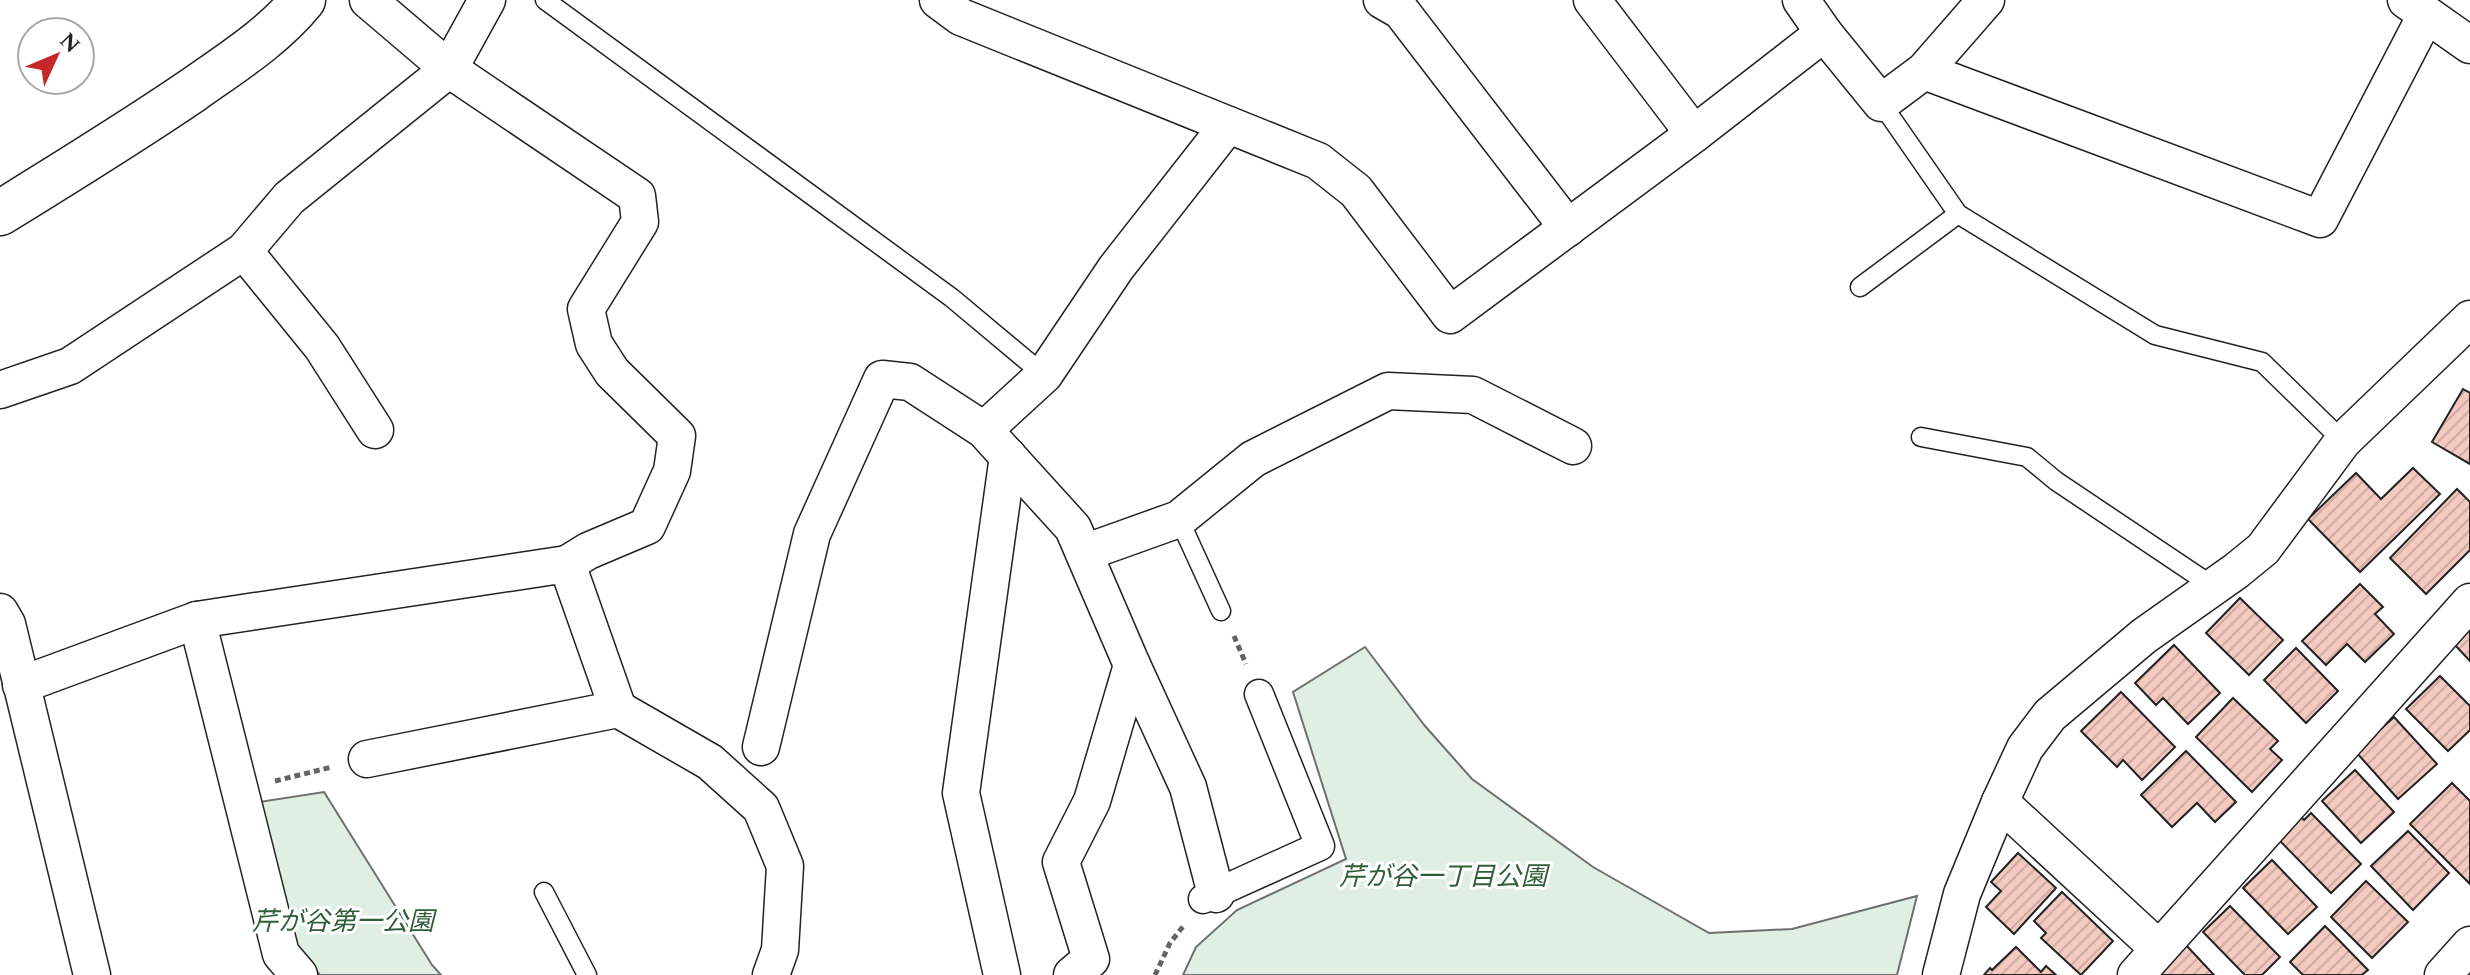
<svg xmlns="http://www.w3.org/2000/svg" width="2470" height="975" viewBox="0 0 2470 975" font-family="Spectral,'Noto Sans JP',serif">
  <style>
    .green { fill: #e0efe3; stroke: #6f6f6f; stroke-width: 2 }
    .building { fill: url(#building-hatch); stroke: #222; stroke-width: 2 }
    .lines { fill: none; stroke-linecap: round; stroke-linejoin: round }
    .service-casing { stroke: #222; stroke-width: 21 }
    .pedestrian-casing { stroke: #222; stroke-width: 31 }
    .minor-casing { stroke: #222; stroke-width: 39 }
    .tertiary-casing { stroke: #222; stroke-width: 47 }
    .path { stroke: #646464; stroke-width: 5; stroke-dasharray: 6 4; stroke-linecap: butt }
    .service { stroke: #fff; stroke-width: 18 }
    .pedestrian { stroke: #fff; stroke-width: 28 }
    .minor { stroke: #fff; stroke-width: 36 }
    .tertiary { stroke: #fff; stroke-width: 44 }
    .labels { text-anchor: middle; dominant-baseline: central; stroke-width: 6; stroke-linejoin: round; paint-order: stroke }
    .park-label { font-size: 26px; font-style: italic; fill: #2f5e38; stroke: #fff }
  </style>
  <defs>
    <pattern id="building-hatch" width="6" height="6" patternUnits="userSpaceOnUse" patternTransform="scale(2)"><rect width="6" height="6" fill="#f3c9c0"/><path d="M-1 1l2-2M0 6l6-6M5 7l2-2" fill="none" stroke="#d0aca5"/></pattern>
  </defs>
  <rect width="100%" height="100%" fill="#fff"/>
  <g class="green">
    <path d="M1365,647L1425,726L1472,779L1593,867L1709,933L1792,929L1917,896L1897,975H1183L1196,947L1237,910L1346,859L1293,692Z"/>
    <path d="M324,792L432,965L441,975H320L296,948L259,802Z"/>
  </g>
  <g class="building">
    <path d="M2463,389L2470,393V464L2432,442Z"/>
    <path d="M2413,468L2440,494L2360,572L2308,519L2356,473L2381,499Z"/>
    <path d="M2457,489L2470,502V550L2426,594L2390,558Z"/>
    <path d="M2360,584L2383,607L2375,614L2394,634L2365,662L2347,644L2326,665L2302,641Z"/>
    <path d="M2240,598L2283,640L2249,675L2206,633Z"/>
    <path d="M2470,628V661L2454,644Z"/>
    <path d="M2174,645L2220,693L2188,724L2163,698L2156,705L2135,683Z"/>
    <path d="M2296,648L2338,691L2306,723L2264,680Z"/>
    <path d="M2440,676L2470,706V730L2448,751L2406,709Z"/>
    <path d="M2121,692L2175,747L2142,780L2123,760L2117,767L2081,731Z"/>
    <path d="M2233,698L2278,741L2270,749L2282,760L2252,792L2196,737Z"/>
    <path d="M2394,717L2437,764L2398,799L2356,752Z"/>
    <path d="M2186,751L2236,802L2215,822L2197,803L2172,827L2141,795Z"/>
    <path d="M2355,770L2394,812L2361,843L2322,801Z"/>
    <path d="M2452,783L2470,801V884L2410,824Z"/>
    <path d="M2311,813L2361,864L2331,893L2278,839L2300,816L2304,820Z"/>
    <path d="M2408,831L2449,873L2413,910L2371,866Z"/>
    <path d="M2018,853L2056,888L2014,934L1986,907L2001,891L1991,882Z"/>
    <path d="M2272,860L2317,907L2288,934L2243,888Z"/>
    <path d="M2366,881L2408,922L2372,958L2331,917Z"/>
    <path d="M2062,892L2113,941L2081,975L2041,938L2046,933L2034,921Z"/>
    <path d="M2230,906L2280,957L2262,975H2245L2203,932Z"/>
    <path d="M2325,926L2368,970L2362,975H2303L2290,962Z"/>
    <path d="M2186,945L2214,975H2156Z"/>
    <path d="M2016,947L2041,972L2046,966L2056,975H1984L1990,968L1992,970Z"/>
  </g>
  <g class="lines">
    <g class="service-casing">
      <g id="service">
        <path d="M545,0L952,298L1044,375"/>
        <path d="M1881,103L1958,214L2155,335L2262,362L2343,441"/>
        <path d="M1860,287L1958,214"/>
        <path d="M1921,437L2027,457L2056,481L2214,587"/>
        <path d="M1179,519L1221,611"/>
        <path d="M544,892L587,975"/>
      </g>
    </g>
    <g class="pedestrian-casing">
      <path id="pedestrian" d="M1203,899L1320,846L1259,694"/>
    </g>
    <g class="minor-casing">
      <g id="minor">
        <path d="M368,0L449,69L637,196L640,222L586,309L594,344L612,372L677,436L672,471L647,526L588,551L567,564"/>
        <path d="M938,0L961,17L1318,161L1356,191L1450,315L1694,134L1824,33"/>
        <path d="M1382,0L1401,11L1568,228"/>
        <path d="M1592,0L1694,134"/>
        <path d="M1801,0L1824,33L1881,103L1924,71L2320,219L2426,15"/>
        <path d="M2406,0L2470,45"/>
        <path d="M1924,71L1986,0"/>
        <path d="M244,251L322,347L375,430"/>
        <path d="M0,390L70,366L244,251L289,198L449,69L487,0"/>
        <path d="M984,430L1044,375L1116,268L1228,125"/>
        <path d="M1084,553L1179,519L1253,459L1388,391L1473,395L1573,446"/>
        <path d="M0,612L7,624L92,975"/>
        <path d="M197,620L281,954L299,975"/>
        <path d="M1132,665L1188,787L1216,894"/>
        <path d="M21,685L197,620L567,564L618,709"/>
        <path d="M761,747L812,534L882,379L910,382L984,430L1073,528L1132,665L1092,801L1061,862L1091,959L1072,975"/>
        <path d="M367,759L618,709L710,762L761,808L785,866L780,950L771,975"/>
        <path d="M2000,802L2159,949"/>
        <path d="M1002,975L961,793L1008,456"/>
        <path d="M1941,975L1962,894L2000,802L2025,748L2050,715L2144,636L2236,571L2263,549L2343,441L2470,319"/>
        <path d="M2136,975L2470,602"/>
        <path d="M2443,975L2470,945"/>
      </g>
    </g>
    <g class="tertiary-casing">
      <path id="tertiary" d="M0,213C65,173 130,133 193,90C231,63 273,37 303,0"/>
    </g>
    <g class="path">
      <path d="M1234,636L1246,664"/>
      <path d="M275,781L332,767"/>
      <path d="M1155,975L1170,943L1185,924"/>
    </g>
    <use href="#service" class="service"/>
    <use href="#pedestrian" class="pedestrian"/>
    <use href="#minor" class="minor"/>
    <use href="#tertiary" class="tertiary"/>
  </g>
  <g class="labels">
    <g class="park-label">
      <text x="1443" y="877">芹が谷一丁目公園</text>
      <text x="343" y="922">芹が谷第一公園</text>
    </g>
  </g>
  <g transform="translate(56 56) rotate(46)"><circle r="38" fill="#ffffff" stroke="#a7a7a7" stroke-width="2"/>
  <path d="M0-6L14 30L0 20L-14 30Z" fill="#c62828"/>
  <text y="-12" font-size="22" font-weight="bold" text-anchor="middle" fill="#222222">N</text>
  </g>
</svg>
